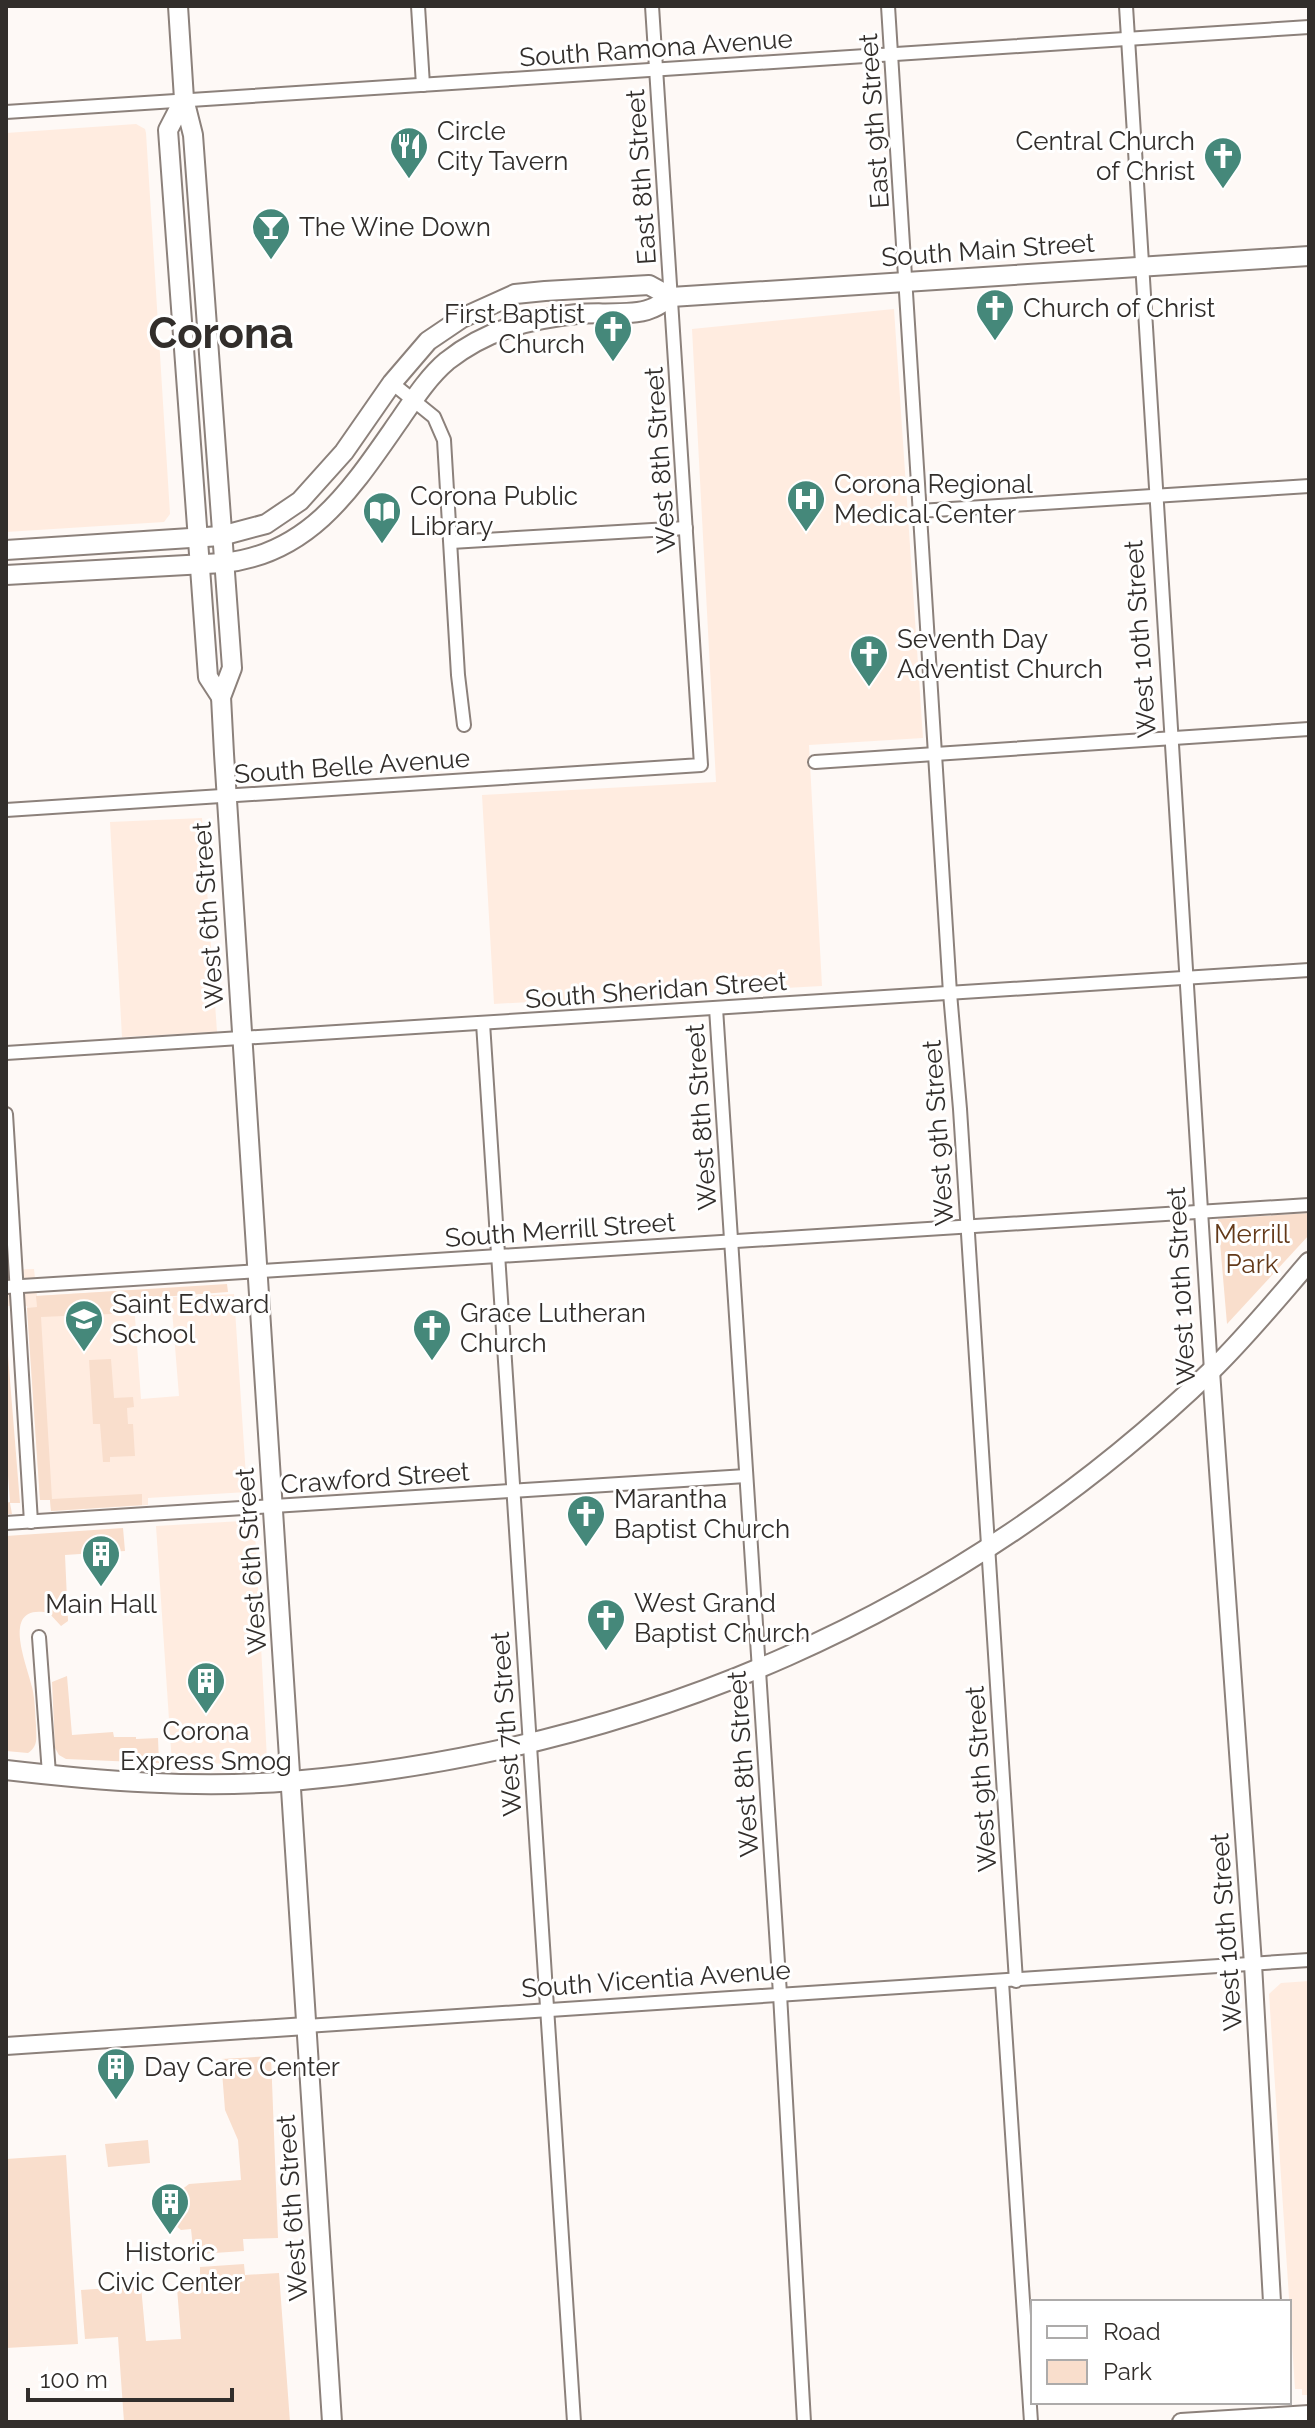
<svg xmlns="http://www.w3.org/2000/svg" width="1315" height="2428" viewBox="0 0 1315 2428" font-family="Raleway,sans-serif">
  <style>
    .built { fill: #ffece0 }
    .green { fill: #f9decc }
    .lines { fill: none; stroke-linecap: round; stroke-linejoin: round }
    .street-casing { stroke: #8c817b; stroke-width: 16 }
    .secondary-casing { stroke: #8c817b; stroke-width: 20 }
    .primary-casing { stroke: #8c817b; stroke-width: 22 }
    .street { stroke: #fff; stroke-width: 12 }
    .secondary { stroke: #fff; stroke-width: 16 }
    .primary { stroke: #fff; stroke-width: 18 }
    .labels { text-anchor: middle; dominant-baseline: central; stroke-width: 6; stroke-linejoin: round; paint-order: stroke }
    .street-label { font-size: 26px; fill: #322e2b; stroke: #fff }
    .poi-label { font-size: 26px; fill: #322e2b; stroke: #fff; text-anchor: start }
    .park-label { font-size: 26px; fill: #633919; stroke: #fff }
    .town-label { font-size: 42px; font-weight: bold; fill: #322e2b; stroke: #fff }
  </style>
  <rect width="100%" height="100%" fill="#fef9f6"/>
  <g class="built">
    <path d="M136,124L145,129L146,133L170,514L164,522L6,532V133Z"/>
    <path d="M894,309L923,738L809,745L822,986L494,1004L482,795L716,782L692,329Z"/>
    <path d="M202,818L217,1032L122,1037L110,822Z"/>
    <path d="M6,1262L7,1270L34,1269L37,1296L133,1290L141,1399L179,1396L171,1297L234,1294L247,1492L148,1498V1505L51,1511L50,1500H40L27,1306H6Z"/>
    <path d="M242,1521L251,1524L255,1531L267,1760L259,1763L172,1764L156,1526Z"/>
    <path d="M1309,1981V2395H1302V2389H1295L1269,1994L1281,1983Z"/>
  </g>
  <g class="green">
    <path d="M1309,1213V1235L1227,1324L1218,1219Z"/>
    <path d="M227,1284L228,1292L134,1299L135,1313L41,1317L52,1499L142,1494V1505L51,1511L50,1500H40L27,1308L37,1307L36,1296Z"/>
    <path d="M6,1331L20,1503H10L12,1514H6V1503L10,1502L6,1449Z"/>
    <path d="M111,1359L114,1398L133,1397L134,1407L127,1408L128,1424H133L135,1456L110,1457V1462H103L100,1424H93L89,1360Z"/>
    <path d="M123,1528L125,1551L65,1555L68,1621L61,1626L49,1613C0,1603 26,1661 32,1687C35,1699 35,1712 36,1725C36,1737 39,1746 28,1753L6,1751V1536Z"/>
    <path d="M67,1676L72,1735L113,1732L114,1737H136V1739L158,1738L159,1763L66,1759L59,1755L55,1748L52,1682Z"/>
    <path d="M271,2056L278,2238L243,2239L244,2251L199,2254L198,2248H193L191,2229L181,2230L175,2225L172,2197L189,2184L241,2180L238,2140L225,2110L221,2059Z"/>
    <path d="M148,2140L150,2163L108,2167L105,2144Z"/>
    <path d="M66,2155L78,2344L6,2348V2159Z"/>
    <path d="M244,2264L245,2275L279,2273L290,2422H124L118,2337L85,2339L81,2290L141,2286L146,2341L181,2339L177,2288L196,2286V2275L200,2274V2267Z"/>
  </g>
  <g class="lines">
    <g class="street-casing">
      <g id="street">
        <path d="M418,6L423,85"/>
        <path d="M888,6L950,993L960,1109L1016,1981"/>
        <path d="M1126,6L1211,1371"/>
        <path d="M6,112L1309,27"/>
        <path d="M392,383L434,417L444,440L458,675L464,725"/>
        <path d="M919,511L1309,486"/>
        <path d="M451,542L686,528"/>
        <path d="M815,762L1309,729"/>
        <path d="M6,810L701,765L652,6"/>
        <path d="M716,1008L780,1994L804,2422"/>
        <path d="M483,1023L574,2422"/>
        <path d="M6,1053L1309,970"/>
        <path d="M6,1114L31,1522"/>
        <path d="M6,1287L1309,1205"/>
        <path d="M6,1523L746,1476"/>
        <path d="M39,1637L49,1774"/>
        <path d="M1002,1982L1031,2422"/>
        <path d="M306,2026L1309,1960"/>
      </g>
    </g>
    <g class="secondary-casing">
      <g id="secondary">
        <path d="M1211,1371L1253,1964L1272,2302"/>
        <path d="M6,2046L306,2026"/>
        <path d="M1181,2422L1309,2414"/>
      </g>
    </g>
    <g class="primary-casing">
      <g id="primary">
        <path d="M178,6L184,99L193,135L232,668L221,697L224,754L332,2422"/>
        <path d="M184,99L168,130L208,677L221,697"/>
        <path d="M6,550L221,536L266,524L300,501L344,452L392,383L428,341L462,318L515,294L545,291L649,285L671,297"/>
        <path d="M6,575L223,563C312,554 354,485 401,418C414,399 429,376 447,361C486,330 529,319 577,314C596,312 635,316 650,309C657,307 665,301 671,297L1309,256"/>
        <path d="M6,1770C100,1781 197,1789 292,1781C641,1751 957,1615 1211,1371C1246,1337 1277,1299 1309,1262"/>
      </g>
    </g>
    <use href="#street" class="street"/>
    <use href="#secondary" class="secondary"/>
    <use href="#primary" class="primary"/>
  </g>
  <defs>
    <g id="restaurant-pin" transform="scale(2)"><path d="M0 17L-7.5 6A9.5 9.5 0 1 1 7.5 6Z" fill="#45887a" stroke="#fff"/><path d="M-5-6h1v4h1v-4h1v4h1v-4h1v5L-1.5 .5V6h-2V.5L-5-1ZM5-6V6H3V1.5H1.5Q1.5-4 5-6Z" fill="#fff"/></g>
    <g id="church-pin" transform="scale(2)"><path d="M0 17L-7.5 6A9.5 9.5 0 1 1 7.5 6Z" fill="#45887a" stroke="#fff"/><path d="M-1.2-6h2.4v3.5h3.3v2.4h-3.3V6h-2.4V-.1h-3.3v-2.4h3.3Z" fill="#fff"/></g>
    <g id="bar-pin" transform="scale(2)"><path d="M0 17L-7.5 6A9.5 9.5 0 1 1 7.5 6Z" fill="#45887a" stroke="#fff"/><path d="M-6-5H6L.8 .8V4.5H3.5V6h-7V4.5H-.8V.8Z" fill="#fff"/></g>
    <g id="hospital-pin" transform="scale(2)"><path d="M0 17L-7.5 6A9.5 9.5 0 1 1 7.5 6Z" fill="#45887a" stroke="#fff"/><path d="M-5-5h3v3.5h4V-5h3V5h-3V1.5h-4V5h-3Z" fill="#fff"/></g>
    <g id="library-pin" transform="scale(2)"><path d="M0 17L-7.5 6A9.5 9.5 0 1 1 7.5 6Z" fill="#45887a" stroke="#fff"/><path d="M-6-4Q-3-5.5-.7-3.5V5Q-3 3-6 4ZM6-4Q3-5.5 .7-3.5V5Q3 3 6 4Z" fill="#fff"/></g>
    <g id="school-pin" transform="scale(2)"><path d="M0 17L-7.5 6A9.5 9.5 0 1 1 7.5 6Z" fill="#45887a" stroke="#fff"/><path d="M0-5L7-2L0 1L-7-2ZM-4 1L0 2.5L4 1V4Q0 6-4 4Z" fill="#fff"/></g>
    <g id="building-pin" transform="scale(2)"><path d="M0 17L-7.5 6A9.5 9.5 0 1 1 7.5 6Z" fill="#45887a" stroke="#fff"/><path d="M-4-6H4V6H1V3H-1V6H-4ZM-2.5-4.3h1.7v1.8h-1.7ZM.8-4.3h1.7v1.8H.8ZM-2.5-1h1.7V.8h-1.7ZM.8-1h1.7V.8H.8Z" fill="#fff"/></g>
  </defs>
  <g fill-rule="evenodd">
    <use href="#restaurant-pin" x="409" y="146"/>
    <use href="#church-pin" x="1223" y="156"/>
    <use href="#bar-pin" x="271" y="227"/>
    <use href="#church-pin" x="995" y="308"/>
    <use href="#church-pin" x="613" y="329"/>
    <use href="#hospital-pin" x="806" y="499"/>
    <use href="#library-pin" x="382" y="511"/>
    <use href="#church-pin" x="869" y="654"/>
    <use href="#school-pin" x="84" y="1319"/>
    <use href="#church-pin" x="432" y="1328"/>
    <use href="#church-pin" x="586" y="1514"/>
    <use href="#building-pin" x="101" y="1554"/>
    <use href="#church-pin" x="606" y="1618"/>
    <use href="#building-pin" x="206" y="1681"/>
    <use href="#building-pin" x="116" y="2067"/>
    <use href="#building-pin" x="170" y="2202"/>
  </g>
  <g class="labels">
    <g class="street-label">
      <text transform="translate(656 48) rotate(-4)">South Ramona Avenue</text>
      <text transform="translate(874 121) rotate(-94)">East 9th Street</text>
      <text transform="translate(641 177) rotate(-94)">East 8th Street</text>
      <text transform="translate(988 250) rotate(-4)">South Main Street</text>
      <text transform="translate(660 460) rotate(-94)">West 8th Street</text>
      <text transform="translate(1140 639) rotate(-94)">West 10th Street</text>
      <text transform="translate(352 766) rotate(-4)">South Belle Avenue</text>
      <text transform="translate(208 915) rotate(-94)">West 6th Street</text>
      <text transform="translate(656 990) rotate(-4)">South Sheridan Street</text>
      <text transform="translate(701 1117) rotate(-94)">West 8th Street</text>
      <text transform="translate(938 1133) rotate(-94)">West 9th Street</text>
      <text transform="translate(560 1230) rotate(-4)">South Merrill Street</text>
      <text transform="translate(1181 1286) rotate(-93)">West 10th Street</text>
      <text transform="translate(375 1478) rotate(-4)">Crawford Street</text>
      <text transform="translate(251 1561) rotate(-94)">West 6th Street</text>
      <text transform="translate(506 1724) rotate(-94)">West 7th Street</text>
      <text transform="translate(743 1764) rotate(-94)">West 8th Street</text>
      <text transform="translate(981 1779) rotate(-94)">West 9th Street</text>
      <text transform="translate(1226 1932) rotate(-94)">West 10th Street</text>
      <text transform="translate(656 1979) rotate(-4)">South Vicentia Avenue</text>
      <text transform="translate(292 2208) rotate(-94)">West 6th Street</text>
    </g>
    <g class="poi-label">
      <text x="437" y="131">Circle<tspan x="437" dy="30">City Tavern</tspan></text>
      <text x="1195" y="141" text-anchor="end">Central Church<tspan x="1195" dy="30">of Christ</tspan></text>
      <text x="299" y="227">The Wine Down</text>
      <text x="1023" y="308">Church of Christ</text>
      <text x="585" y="314" text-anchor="end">First Baptist<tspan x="585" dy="30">Church</tspan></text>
      <text x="834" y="484">Corona Regional<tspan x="834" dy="30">Medical Center</tspan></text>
      <text x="410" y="496">Corona Public<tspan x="410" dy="30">Library</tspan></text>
      <text x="897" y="639">Seventh Day<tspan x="897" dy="30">Adventist Church</tspan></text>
      <text x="112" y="1304">Saint Edward<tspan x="112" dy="30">School</tspan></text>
      <text x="460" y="1313">Grace Lutheran<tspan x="460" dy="30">Church</tspan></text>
      <text x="614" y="1499">Marantha<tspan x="614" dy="30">Baptist Church</tspan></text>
      <text x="634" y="1603">West Grand<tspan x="634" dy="30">Baptist Church</tspan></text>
      <text x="101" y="1604" text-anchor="middle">Main Hall</text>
      <text x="206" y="1731" text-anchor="middle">Corona<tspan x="206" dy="30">Express Smog</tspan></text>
      <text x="144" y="2067">Day Care Center</text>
      <text x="170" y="2252" text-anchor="middle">Historic<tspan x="170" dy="30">Civic Center</tspan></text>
    </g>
    <g class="park-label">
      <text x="1252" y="1234">Merrill<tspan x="1252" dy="30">Park</tspan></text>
    </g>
    <g class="town-label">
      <text x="221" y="333">Corona</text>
    </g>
  </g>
  <rect width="1315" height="2428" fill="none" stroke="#322e2b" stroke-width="16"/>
  <rect x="1031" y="2300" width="260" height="104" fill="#ffffff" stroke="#adabaa" stroke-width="2"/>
  <rect x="1047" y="2326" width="40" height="12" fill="#ffffff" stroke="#adabaa" stroke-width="2"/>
  <text x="1103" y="2340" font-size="24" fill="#322e2b">Road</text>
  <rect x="1047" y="2360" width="40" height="24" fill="#f9decc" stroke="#adabaa" stroke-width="2"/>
  <text x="1103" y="2380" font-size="24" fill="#322e2b">Park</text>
  <path d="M28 2388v12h204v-12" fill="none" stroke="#322e2b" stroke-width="4"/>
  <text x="40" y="2388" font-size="24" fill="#322e2b" stroke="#ffffff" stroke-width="6" paint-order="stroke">100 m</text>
</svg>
